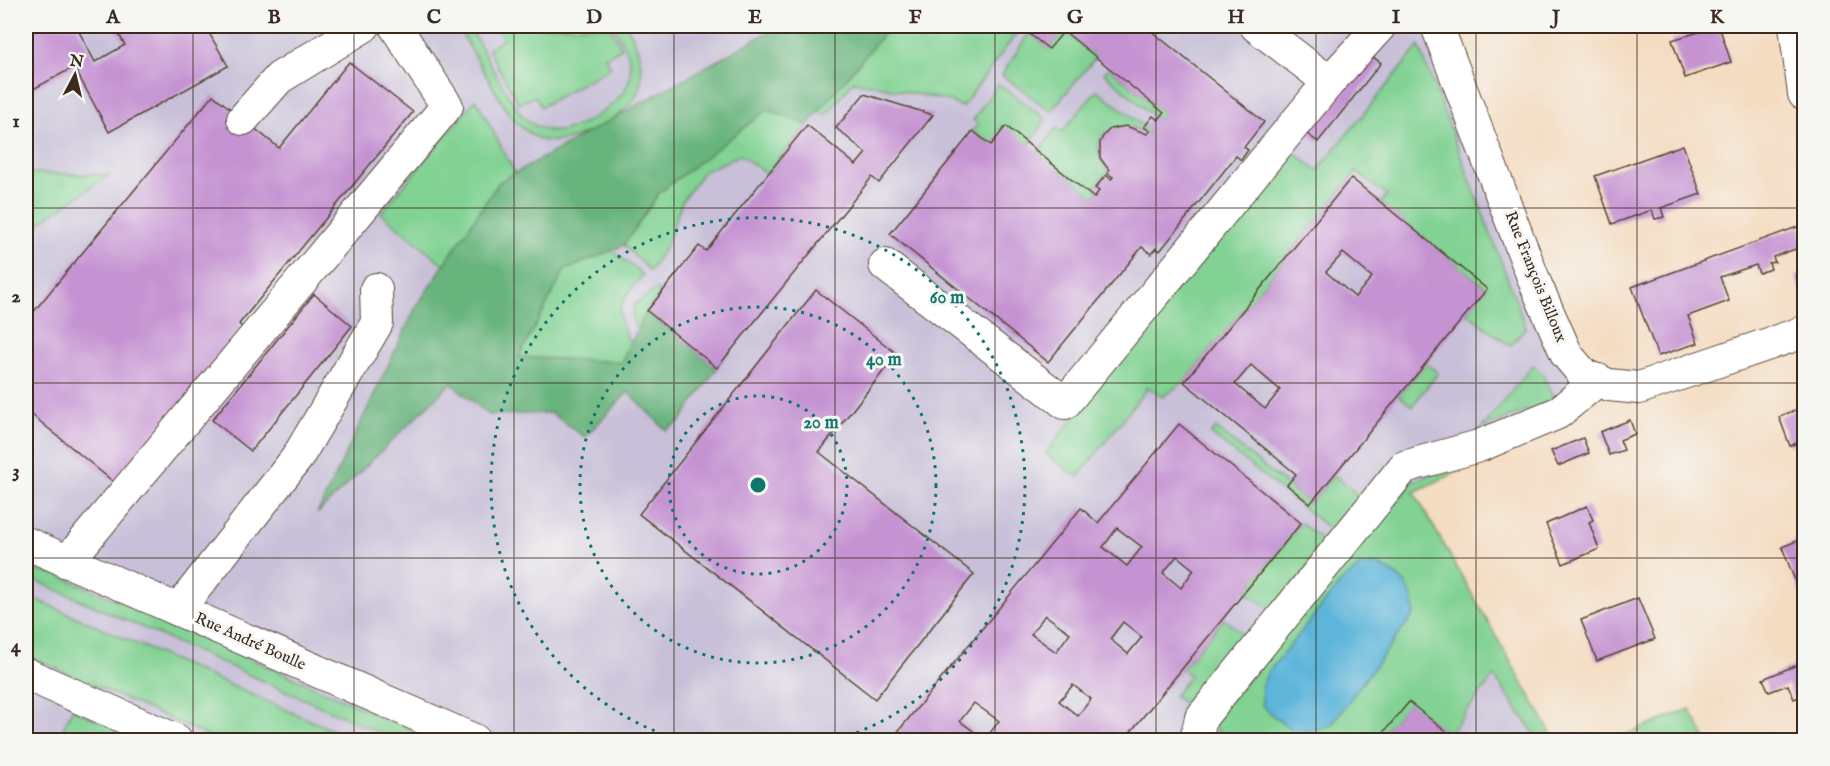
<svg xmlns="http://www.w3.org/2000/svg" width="1830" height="766" viewBox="0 0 1830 766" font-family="'IM FELL English',serif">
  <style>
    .industrial { fill: #c8bfd8 }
    .green { fill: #81d293; stroke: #5e7e58; stroke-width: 1.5 }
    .forest { fill: #68b47d; stroke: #526f4e; stroke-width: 1.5 }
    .water { fill: #5db5da; stroke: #4c707c; stroke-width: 1.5 }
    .building { fill: #c592d2; fill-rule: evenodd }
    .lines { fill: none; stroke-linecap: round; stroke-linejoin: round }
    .minor-casing { stroke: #574536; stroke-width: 34 }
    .minor { stroke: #fff; stroke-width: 32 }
    .grid { fill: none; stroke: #3b2a1e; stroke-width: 1.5; stroke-opacity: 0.55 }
    .ring { fill: none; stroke: #0f766e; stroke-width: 3; stroke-dasharray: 3 6 }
    .labels { text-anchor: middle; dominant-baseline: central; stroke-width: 6; stroke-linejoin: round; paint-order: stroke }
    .street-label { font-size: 16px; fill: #3b2a1e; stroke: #f6f6f2 }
    .centre { fill: #0f766e; stroke: #f6f6f2; stroke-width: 3 }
    .ring-label { font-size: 18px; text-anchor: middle; font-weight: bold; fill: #0f766e; stroke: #f6f6f2; stroke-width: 6; stroke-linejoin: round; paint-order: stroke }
    .neatline { fill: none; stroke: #3b2a1e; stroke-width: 2 }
    .grid-label { font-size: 20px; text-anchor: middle; font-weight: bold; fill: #3b2a1e }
  </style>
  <rect width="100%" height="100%" fill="#f6f6f2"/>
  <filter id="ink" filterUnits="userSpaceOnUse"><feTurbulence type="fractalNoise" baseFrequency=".0167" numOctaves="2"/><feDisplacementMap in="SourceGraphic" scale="12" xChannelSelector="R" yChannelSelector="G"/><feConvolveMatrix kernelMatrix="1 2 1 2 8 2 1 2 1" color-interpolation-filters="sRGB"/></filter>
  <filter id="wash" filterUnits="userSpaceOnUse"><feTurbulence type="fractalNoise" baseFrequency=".008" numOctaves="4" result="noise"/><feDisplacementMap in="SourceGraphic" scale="24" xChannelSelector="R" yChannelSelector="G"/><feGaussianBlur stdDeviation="1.35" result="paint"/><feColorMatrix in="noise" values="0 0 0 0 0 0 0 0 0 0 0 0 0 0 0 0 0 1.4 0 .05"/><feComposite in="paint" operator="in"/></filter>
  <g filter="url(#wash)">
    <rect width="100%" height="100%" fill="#f4dcc1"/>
    <path class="industrial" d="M26,26H1437L1584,411L1414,492L1556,740H26Z"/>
    <g class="green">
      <path d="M457,26H469C481,45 512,108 527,120C536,128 554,134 565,130C588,124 626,101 630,77C633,57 622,41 613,26H627C639,46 647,73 636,96C624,119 564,150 539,139C528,134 519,125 510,116Z"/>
      <path d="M495,26H609L622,48L605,57L611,67L541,107L535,96L519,104L488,49L503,40Z"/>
      <path d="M890,26H1019L1021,27L962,107L949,101L854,81L827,114L817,113Z"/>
      <path d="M1064,31L1096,57L1051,111L1002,75L1029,33L1049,49Z"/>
      <path d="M1419,46L1526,327L1510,346L1467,313L1486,288L1381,203L1387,195L1356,172L1184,382L1162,397L1148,387L1078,477L1045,454L1288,147L1317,171Z"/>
      <path d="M1109,68L1164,113L1158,120L1104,73Z"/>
      <path d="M998,84L1046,119L1029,145H991L973,131L978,123L973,120Z"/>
      <path d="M1097,90L1150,131L1147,134C1131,121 1091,125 1100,157C1102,165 1109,170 1113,177L1111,179L1105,175L1095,188L1099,191L1094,198L1038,153L1056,128L1062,132Z"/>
      <path d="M476,99L515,173L499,182L444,265L381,213Z"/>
      <path d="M767,109L807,125L767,174L740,155L704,171L682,201L667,244L650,271L624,245L659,193Z"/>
      <path d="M26,171L27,173L109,175L41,222L26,241Z"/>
      <path d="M612,250L643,275C618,305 613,307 630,344L621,362L518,358L565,270Z"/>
      <path d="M657,289L661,294L647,311L637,330L632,319L634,305Z"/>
      <path d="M1426,363L1438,373L1412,406L1399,396Z"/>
      <path d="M1533,365L1542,373L1554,400L1482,428Z"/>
      <path d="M1216,428L1310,504L1334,475L1363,499L1336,534L1211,434Z"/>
      <path d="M1497,453L1414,492L1555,740H1539L1494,676L1449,734L1409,703L1377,740H1230L1211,725L1391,502L1404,494L1413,481Z"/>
      <path d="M1301,523L1327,544L1272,611L1246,591Z"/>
      <path d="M36,571L56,574L436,740H396L26,576V572Z"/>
      <path d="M26,595L355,740H217L26,655Z"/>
      <path d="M1224,619L1249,639L1192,710L1174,696L1190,676L1182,669Z"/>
      <path d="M72,709L143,740H58Z"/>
      <path d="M1690,709L1706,740H1612Z"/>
    </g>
    <path class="forest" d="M779,26H890L807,125L767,110L659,193L624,245L565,270L519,357L621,362L647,311L717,368L680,422L666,430L628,392L585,437L551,413L489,415L451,383L317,514L416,307L499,182Z"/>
    <path class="water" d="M1376,564C1400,575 1415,586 1414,614L1331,725C1296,738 1287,729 1262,705V687L1267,674L1342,581L1359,567Z"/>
    <g id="blocks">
      <g class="building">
        <path d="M26,26H76L95,62L125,45L114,26H205L228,66L109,132L74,67L26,93Z"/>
        <path d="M1019,26H1145L1264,122L1244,147L1248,150L1241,160L1236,156L1160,251L1156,248L1151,254L1142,247L1048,362L890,234L973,131L991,145L1006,126L1094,198L1099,191L1095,188L1106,175L1111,179L1113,177L1107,173L1109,170L1100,158V142L1104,135L1110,129L1126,126L1147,134L1150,131L1144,127L1153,116L1158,120L1164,113L1064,31L1049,49Z"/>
        <path d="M1719,26L1731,62L1685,78L1672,40Z"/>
        <path d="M1366,52L1381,63L1318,142L1302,130Z"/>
        <path d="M349,62L413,112L239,324L243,328L116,484L26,410V404L31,397L26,394V321L213,95L279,148Z"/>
        <path d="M864,94L933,115L879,183L872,177L717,368L647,311L699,246L706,251L807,125L856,165L866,153L836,128Z"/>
        <path d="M1683,145L1701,194L1661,208L1664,217L1655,219L1652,210L1612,224L1595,176Z"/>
        <path d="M1351,178L1487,289L1310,504L1287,485L1296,474L1184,382ZM1343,253L1372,277L1355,297L1326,272ZM1251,365L1280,390L1265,409L1235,384Z"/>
        <path d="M1800,226L1804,246L1773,257L1775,262L1769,263L1771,269L1759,273L1756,265L1720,277L1729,301L1688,316L1698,343L1658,356L1632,287Z"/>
        <path d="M1804,274V288L1800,289L1796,276Z"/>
        <path d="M816,290L897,354L819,452L974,574L875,699L639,514Z"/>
        <path d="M314,294L352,326L251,451L212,420Z"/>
        <path d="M1804,407V440L1790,446L1779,417Z"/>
        <path d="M1630,420L1635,434L1620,440L1624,450L1609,455L1600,432Z"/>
        <path d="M1179,424L1301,523L1124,740H891L1081,508L1098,523ZM1117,528L1142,547L1127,566L1103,547ZM1177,556L1194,570L1181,588L1163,573ZM1045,615L1070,633L1056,652L1031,634ZM1123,622L1142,637L1128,654L1110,639ZM1073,685L1091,699L1078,716L1059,701ZM974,703L999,721L985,740L960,721Z"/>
        <path d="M1583,438L1589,453L1558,466L1551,451Z"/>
        <path d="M1587,506L1593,520L1589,522L1599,549L1563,564L1546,524Z"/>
        <path d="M1804,538V604L1782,547Z"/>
        <path d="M1638,598L1655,639L1597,661L1581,620Z"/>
        <path d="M1804,662V695L1794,699L1788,685L1769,692L1763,679Z"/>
        <path d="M1409,702L1449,734L1457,740H1377Z"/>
      </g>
    </g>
  </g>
  <g filter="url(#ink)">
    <use href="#blocks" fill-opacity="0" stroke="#574536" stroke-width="1.5"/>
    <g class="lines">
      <g class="minor-casing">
        <g id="minor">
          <path d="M1256,26L1329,82"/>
          <path d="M1437,26L1536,285L1567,355L1584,375L1609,385L1639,388L1804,332"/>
          <path d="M1795,26L1804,94"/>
          <path d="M243,119L279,78L364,26"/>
          <path d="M885,265L1065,403L1329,82L1380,26"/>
          <path d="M26,543L474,740"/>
          <path d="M67,562L447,106L395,26"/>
          <path d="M178,610L297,458L377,323L376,289"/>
          <path d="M26,674L176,740"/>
          <path d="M1196,740L1201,718L1404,467L1479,446L1558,413L1598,380"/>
        </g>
      </g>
      <use href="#minor" class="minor"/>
    </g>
  </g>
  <path class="grid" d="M193,26V740M354,26V740M514,26V740M674,26V740M835,26V740M995,26V740M1156,26V740M1316,26V740M1476,26V740M1637,26V740M26,208H1804M26,383H1804M26,558H1804"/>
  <g class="ring">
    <circle cx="758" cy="485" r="89"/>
    <circle cx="758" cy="485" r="178"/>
    <path d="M680 740A267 267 0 1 1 836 740"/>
  </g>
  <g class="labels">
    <g class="street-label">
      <text transform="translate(1535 277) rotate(68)">Rue François Billoux</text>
      <text transform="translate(250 642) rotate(24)">Rue André Boulle</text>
    </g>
  </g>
  <circle cx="758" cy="485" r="9" class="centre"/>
  <g class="ring-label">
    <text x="947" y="303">60 m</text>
    <text x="884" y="365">40 m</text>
    <text x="821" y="428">20 m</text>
  </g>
  <rect width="1830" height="766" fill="none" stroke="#f6f6f2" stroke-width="66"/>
  <g transform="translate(75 75) rotate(7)" stroke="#f6f6f2" stroke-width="4.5" paint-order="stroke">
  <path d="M0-4.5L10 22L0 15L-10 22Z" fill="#3b2a1e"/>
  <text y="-9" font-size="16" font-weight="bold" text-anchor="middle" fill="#3b2a1e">N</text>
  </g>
  <rect x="33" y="33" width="1764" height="700" class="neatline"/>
  <g class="grid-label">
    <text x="113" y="23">A</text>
    <text x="274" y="23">B</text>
    <text x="434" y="23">C</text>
    <text x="594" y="23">D</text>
    <text x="755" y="23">E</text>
    <text x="915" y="23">F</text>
    <text x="1075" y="23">G</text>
    <text x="1236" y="23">H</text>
    <text x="1396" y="23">I</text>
    <text x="1556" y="23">J</text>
    <text x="1717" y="23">K</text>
    <text x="16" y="127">1</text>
    <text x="16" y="302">2</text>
    <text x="16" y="477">3</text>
    <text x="16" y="652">4</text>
  </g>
</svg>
